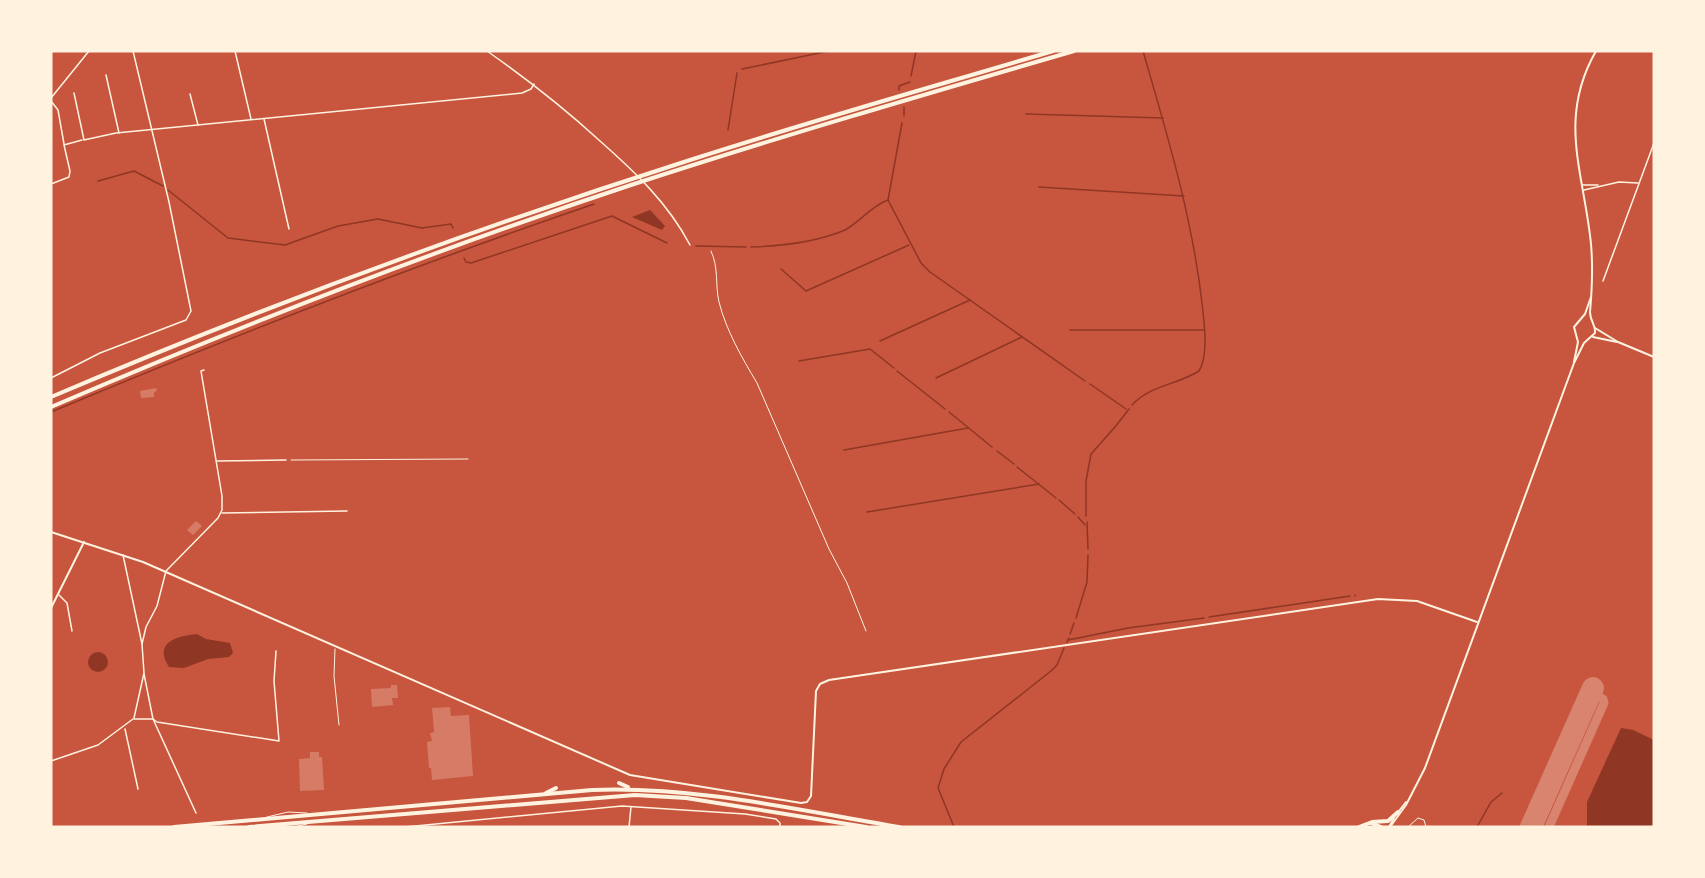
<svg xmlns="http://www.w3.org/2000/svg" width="1705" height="878" viewBox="0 0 1705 878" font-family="Quicksand,sans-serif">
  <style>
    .water { fill: #8f3625 }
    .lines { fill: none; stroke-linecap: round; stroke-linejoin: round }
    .stream { stroke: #8f3625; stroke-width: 1.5 }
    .taxiway { stroke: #d8846e; stroke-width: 9 }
    .runway { stroke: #d8846e; stroke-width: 22 }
    .building { fill: #d67c66 }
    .path { stroke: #fff3e0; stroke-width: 1 }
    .service { stroke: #fff3e0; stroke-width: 1 }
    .minor { stroke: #fff3e0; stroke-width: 1.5 }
    .tertiary { stroke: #fff3e0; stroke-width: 2 }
    .motorway { stroke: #fff3e0; stroke-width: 4 }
  </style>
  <rect width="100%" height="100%" fill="#c8553d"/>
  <g class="water">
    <path d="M650,210L665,226L662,230L632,217Z"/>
    <path d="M197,634L206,639L230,643L233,653L229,657L208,659L184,668L169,667C153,642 177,636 197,634Z"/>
    <circle cx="98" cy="662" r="10"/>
    <path d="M1621,728L1633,730L1654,740V827H1587V802Z"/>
  </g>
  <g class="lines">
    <g class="stream">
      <path d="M742,69L829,51"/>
      <path d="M911,76L916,51"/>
      <path d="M899,90V86L910,82"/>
      <path d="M1026,114L1163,118"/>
      <path d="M904,116V107"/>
      <path d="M902,123L888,200L921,263L930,272L1085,381"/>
      <path d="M728,130L737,73"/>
      <path d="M98,181L134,171L163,186"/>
      <path d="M1039,187L1184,196"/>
      <path d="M168,190L228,238L285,245L338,226L378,219L422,228L451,224L453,228"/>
      <path d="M696,246L746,247"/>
      <path d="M751,247C781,246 817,242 845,230C860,222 871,206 888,200"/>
      <path d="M464,258L466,262L471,263L612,216L667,243"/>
      <path d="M781,269L806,291L909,245"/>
      <path d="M1070,330H1204"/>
      <path d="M880,341L970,300"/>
      <path d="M799,361L870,349L894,368"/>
      <path d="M897,371L945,409"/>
      <path d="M936,378L1022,337"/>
      <path d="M1090,384L1126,409"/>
      <path d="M1132,405C1150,385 1177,385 1199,371C1209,355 1204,321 1202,303C1192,216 1167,134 1143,51"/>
      <path d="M51,412C230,337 410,267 594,204"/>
      <path d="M949,412L992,447"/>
      <path d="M844,450L968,428"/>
      <path d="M997,451L1014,464"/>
      <path d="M1017,467L1056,498"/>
      <path d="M1059,500L1075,514"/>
      <path d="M867,512L1039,484"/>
      <path d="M1086,516V481L1091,454L1115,427L1129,409"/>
      <path d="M1078,517L1085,525"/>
      <path d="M1087,522L1088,549"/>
      <path d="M1355,596V595"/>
      <path d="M1209,617L1350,596"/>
      <path d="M1076,618L1087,582L1088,555"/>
      <path d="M1070,634L1074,623"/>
      <path d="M1068,640L1128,628L1204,618"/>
      <path d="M1067,642L1069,638"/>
      <path d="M954,827L938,788L944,769L961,742L1051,671L1057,665L1064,648"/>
      <path d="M1477,827L1491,802L1502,793"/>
    </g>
    <path class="taxiway" d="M1549,827L1604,703L1603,699L1594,695L1588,698"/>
    <path class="runway" d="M1531,827L1593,688"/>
  </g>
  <g class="building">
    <path d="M156,388L157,391L154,392V397L141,398L140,391Z"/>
    <path d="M196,521L202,526L193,535L187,530Z"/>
    <path d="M391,685H397L398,698H392L393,705L372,707L371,689L391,688Z"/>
    <path d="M450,707L451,716L469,715L473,776L432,780L431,768H429L427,742L432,741L430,733L434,732L432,708Z"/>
    <path d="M310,752H319V757H322L324,790L300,791L299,759L310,758Z"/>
  </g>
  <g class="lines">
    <g class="path">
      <path d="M711,251C719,268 715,285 719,302C726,330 742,358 757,383L829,549L847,583L866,631"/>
      <path d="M291,460L468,459"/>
    </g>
    <g class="service">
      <path d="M335,649L334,676L339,725"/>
      <path d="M267,817L288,812L307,813"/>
      <path d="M294,827L307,824"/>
      <path d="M1408,827L1418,818L1424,820L1426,827"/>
    </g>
    <g class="minor">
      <path d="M235,51L251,119"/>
      <path d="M487,51C527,79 564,108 600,141C635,172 668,203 690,245"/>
      <path d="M106,75L119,133"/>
      <path d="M74,93L84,140L116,133L522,93L531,89L534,84"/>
      <path d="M190,94L198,125"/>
      <path d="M51,98L89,51"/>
      <path d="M51,101L58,110L64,144"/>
      <path d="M264,119L289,229"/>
      <path d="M51,184L69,177L70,171L64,145L82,140"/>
      <path d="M1582,185H1598"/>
      <path d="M1584,190L1619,182L1638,183"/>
      <path d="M1603,281L1654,143"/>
      <path d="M51,378L100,353L186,320L191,311L169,202L133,51"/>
      <path d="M217,461L286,460"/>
      <path d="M222,513L347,511"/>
      <path d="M123,555L142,644L144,673L134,718"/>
      <path d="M59,595L67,603L72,631"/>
      <path d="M142,644L146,627L157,606L166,571L218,518L222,510V496L201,371L204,370"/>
      <path d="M144,674L153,719L196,813"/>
      <path d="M134,719H153L157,722L279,741L274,681L276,651"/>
      <path d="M125,729L138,789"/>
      <path d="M51,761L98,745L133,719"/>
      <path d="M405,827L622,806L745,814L776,819L780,823V827"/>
      <path d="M629,827L631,807"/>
    </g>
    <g class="tertiary">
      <path d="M1595,328L1618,342L1654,357"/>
      <path d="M1593,337L1617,342"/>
      <path d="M1574,362L1578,342L1574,327L1585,314L1591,297"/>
      <path d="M51,532L143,562L630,775L801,803L807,802L811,796L816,691L820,684L829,680L1378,599L1417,601L1477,622"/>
      <path d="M51,608L84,542"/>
      <path d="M1399,811L1406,802"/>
      <path d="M1389,827L1394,818"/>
      <path d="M1390,827L1406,805L1425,768L1574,363L1584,343L1595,333C1596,325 1590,321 1590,312C1592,290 1593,267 1591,244C1584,173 1557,119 1596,51"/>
    </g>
    <g class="motorway">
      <path d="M51,397C260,308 474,229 690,160C811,121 932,87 1053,51"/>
      <path d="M51,407C242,325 434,250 631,185C778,137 926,94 1074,51"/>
      <path d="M619,783L628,787"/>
      <path d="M546,793L556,788"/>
      <path d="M1371,823L1381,827"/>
      <path d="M174,827L592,790C695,786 798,810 899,827"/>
      <path d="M249,827L635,795L686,798L866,827"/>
      <path d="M1359,827L1372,822L1388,821L1398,812"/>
    </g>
  </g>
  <rect width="1705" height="878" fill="none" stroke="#fff3e0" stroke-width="105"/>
</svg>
